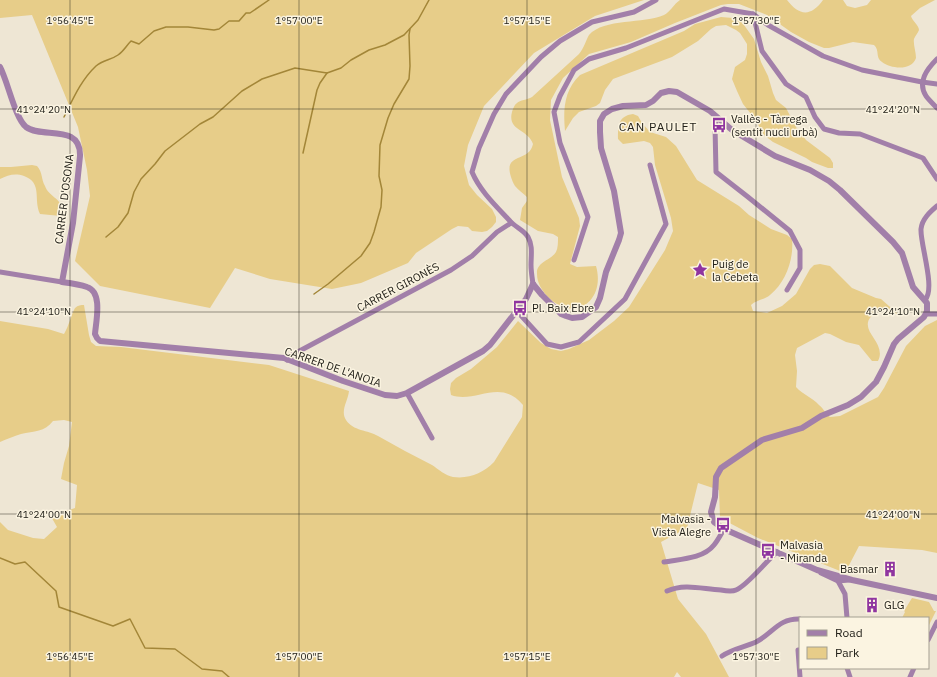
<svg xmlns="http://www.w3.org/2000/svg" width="937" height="677" viewBox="0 0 937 677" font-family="'IBM Plex Sans',sans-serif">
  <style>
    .green { fill: #e7cd89 }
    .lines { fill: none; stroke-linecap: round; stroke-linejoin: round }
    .stream { stroke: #a38638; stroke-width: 1.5 }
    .minor { stroke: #a27fa9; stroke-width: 5 }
    .tertiary { stroke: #a27fa9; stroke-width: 6 }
    .ticks { fill: none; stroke: #222019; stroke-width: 1; stroke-opacity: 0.45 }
    .labels { text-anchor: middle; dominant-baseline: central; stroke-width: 3; stroke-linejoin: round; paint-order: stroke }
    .poi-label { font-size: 11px; fill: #222019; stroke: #fbf4e1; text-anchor: start }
    .street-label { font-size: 11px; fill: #222019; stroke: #fbf4e1 }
    .neighbourhood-label { font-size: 12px; letter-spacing: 1px; fill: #222019; stroke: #fbf4e1 }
    .ticks-label { font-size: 10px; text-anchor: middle; fill: #222019; stroke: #fbf4e1; stroke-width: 3; stroke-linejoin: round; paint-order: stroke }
  </style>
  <rect width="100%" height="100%" fill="#eee6d4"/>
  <g class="green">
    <path d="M0,0H644L595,16L534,53L484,106L468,145L464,166L469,185L477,195L492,209L496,217V222L492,227L487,231L482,232L472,231L468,227L458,226L452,229L416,253L408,263L361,283L332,289L270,279L235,268L210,308L100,286L75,261L90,196L87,170L78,127L32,15L0,18Z"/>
    <path d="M680,0H787C799,16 811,17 823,0H843L847,6L855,8L867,5L871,0H935L920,8L911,16C912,21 919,25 919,30C918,33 915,36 914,39C913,44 916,52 916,58C912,71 891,69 882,62C875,58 880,50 874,45L853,42L829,48H824L809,42L791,32L767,15L739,4H728L721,5L675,23L631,42L589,54L563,78L551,100L550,120L562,177L579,218L580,226L570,264L577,267L596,266C606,301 574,324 547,296C542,290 537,283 537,274C536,262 550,261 556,252C558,248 558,242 558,237L553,234L538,231L520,220L522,208L527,201V197C523,193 518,190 515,186C513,183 512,180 511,177C503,152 529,163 533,144C528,129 507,131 512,112C513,109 514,105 517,103C520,100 527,100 532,97L579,54C584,48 586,40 589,35C604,18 644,24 664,15C670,12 674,4 680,0Z"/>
    <path d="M721,17L733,18L739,20L744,25L754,39L761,62L768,76L773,93L776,100L786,108L796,127L806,140L830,158L833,163V168H828L812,162L806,158L773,142L764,135L755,119L743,104L737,91L732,79L735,67L745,60L747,54V44L740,33L736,30L726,25L716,26L711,29L698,41L672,57L613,79L605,90L600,103L596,106L579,112L573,118L565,131C563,110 564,90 580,75L684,31L695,24Z"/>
    <path d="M633,114L638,116L642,123L650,132L666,137L676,146L697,180L739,206L749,215L771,229L787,235L792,239C794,259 786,282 770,295C764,300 756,300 751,305L753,311L767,313L782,306L796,294L810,269L814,265L820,264L830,266L852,288L876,298L881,299L898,314C892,313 888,309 882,308C847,328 889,339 878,361H872L859,345L846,342L830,334L825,333L797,348L795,355L797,371L796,387C803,395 812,397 819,405C823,408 825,413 830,417L840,416L878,397L884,388L906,346L925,326L937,320V553L922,550L859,546L845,573L758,538L720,518L719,490L698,483L687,528L661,542L678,599L706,634L729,677H681L677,672L674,677H0V522L8,530L33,538L44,539L57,527L49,513H60L75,508L77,485L61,479L64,463L69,446L72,422L64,420L53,421C45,432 34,431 21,434C14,436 7,439 0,442V321L48,329L64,334C69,326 71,315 75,308C78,305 81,305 84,305L89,335L91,342L96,346L121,347L269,365L349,391C348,401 340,411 346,420C353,431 368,430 378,436C396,446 414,456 432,465C438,469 446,476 453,477C470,479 483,473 494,462L522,417L523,405C500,377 476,404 451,395L450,389L451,383L456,378L471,369L497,347L518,321L541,343L551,349L561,351L569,349L589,340L614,321L629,307L665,250L673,231L671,218L655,165L653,147L650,143L644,141L623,144L618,139C618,126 618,116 633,114Z"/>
    <path d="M32,165L37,166C43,173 41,179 45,186C49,197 60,197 64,211L61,216L40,214C33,199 43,183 24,176C15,173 8,175 0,179V167H11Z"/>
    <path d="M912,598L929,602L934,611H936L928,627V618H902L905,612L904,611Z"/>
  </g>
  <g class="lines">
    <g class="stream">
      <path d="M64,117C73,99 81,80 96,66C103,60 111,60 118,55C124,51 126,46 131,41L139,44L154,31L166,27H188L214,30L219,29L229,21H239L246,13H250L269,0"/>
      <path d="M303,153L317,90L320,83L327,73L341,68L351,60L369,50L385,45L404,35L418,20L429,0"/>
      <path d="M106,237L118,227L128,213L134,192L141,179L155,164L165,151L200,124L213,117L242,91L262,79L295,68L327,73"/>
      <path d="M314,294L328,284L361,256L370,243L374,232L381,207L382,190L379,176L380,145L388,118L394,104L409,79L410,66L409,35L410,29"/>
      <path d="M0,558L15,564L25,562L56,591L59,607L113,626L130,619L145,648L175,649L202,669L222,671L229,677"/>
    </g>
    <g class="minor">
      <path d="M753,14L762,51L786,84L806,97L815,117L824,129L839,133L860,134L923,158L937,179"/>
      <path d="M937,59C927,69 917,82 926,96C929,100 933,104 937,108"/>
      <path d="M717,117L715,126L716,172L748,197L790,231L800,250V268L787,290"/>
      <path d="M574,260L588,217L560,143L554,112L560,96L574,70L589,59L626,48L724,9L753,14L768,25L823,56L862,70L922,82L937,84"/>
      <path d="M0,272L62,282"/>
      <path d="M533,284C532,277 531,271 531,265C531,255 533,246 528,237C524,230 515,227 510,221C496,206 480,191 472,172L479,148L494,114L506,94L541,57L560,41L592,22L634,12L656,0"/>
      <path d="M925,300C936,289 920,244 921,229C922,219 930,212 937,206"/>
      <path d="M516,310L547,344L561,347L579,342L625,299L666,224L650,165"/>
      <path d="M926,314H937"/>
      <path d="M287,360L292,355L451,270L472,256L497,232L511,223"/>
      <path d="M407,393L432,438"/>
      <path d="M664,562C680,559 703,559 714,545C718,540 721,534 724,529"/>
      <path d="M821,573L838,581L849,580"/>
      <path d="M838,581L845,594L847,618"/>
      <path d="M667,591C685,583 702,589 721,590C726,591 732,592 736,590C748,585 766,561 777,552"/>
      <path d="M928,640L937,622"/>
      <path d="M800,650H798L800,677"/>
      <path d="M722,656C732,649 745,647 756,642C773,633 779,618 800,619"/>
      <path d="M847,668L850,677"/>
      <path d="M910,677L914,668"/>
    </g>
    <g class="tertiary">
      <path d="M0,67C8,82 15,118 26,127C42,139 81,123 80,156L73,223L62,282C70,283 79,284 87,287C103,292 96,321 95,334L97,338L100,341L284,358L343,381L385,395L397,396L407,393L483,351L490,345L526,299L533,284"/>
      <path d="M533,284L542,295L561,314L566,316L572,318L582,317L596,307L600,298L606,272L619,240L621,233L614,191L601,148L600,132V121L604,114L612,109L623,106L646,105L653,101L661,93L669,91L677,92L710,111L732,130L775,156L810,170L829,181L840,190L893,242L902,253L913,287L927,303V311L924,317L898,339L894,344L884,367L876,382L861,397L848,405L821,416L802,428L762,440L721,468L716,477L715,497L711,512L714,522L724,529L817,570L852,580L937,598"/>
    </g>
  </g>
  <path class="ticks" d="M70,0V677M299,0V677M527,0V677M756,0V677M0,109H937M0,312H937M0,514H937"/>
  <defs>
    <g id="bus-bare" transform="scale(1.2)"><path d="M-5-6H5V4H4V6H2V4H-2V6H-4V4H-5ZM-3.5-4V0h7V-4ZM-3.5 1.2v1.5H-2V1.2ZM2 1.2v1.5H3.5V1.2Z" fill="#8f35a0" stroke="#fbf4e1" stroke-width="2.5" paint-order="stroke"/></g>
    <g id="sight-bare" transform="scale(1.2)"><path d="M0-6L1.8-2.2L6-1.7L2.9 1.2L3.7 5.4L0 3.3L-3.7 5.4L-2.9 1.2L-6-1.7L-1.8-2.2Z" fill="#8f35a0" stroke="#fbf4e1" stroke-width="2.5" paint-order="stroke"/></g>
    <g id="building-bare" transform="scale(1.2)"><path d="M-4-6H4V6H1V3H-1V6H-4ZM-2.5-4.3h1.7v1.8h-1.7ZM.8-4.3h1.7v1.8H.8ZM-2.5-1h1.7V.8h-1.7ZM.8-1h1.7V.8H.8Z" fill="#8f35a0" stroke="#fbf4e1" stroke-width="2.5" paint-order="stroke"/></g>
  </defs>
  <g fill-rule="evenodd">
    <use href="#bus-bare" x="719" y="125"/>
    <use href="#sight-bare" x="700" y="270"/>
    <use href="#bus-bare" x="520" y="308"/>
    <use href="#bus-bare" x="723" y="525"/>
    <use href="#bus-bare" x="768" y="551"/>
    <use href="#building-bare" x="890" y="569"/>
    <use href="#building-bare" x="872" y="605"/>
  </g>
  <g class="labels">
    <g class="poi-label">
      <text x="731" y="119">Vallès - Tàrrega<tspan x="731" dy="13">(sentit nucli urbà)</tspan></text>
      <text x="712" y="264">Puig de<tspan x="712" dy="13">la Cebeta</tspan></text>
      <text x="532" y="308">Pl. Baix Ebre</text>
      <text x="711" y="519" text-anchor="end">Malvasia -<tspan x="711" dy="13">Vista Alegre</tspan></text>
      <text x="780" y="545">Malvasia<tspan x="780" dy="13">- Miranda</tspan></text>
      <text x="878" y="569" text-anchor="end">Basmar</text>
      <text x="884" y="605">GLG</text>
    </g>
    <g class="street-label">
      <text transform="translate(64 199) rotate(-83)">CARRER D'OSONA</text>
      <text transform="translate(398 287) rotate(-28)">CARRER GIRONÈS</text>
      <text transform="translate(333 367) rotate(19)">CARRER DE L'ANOIA</text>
    </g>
    <g class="neighbourhood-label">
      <text x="658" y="126">CAN PAULET</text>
    </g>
  </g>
  <g class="ticks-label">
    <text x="70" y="24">1°56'45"E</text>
    <text x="299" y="24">1°57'00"E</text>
    <text x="527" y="24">1°57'15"E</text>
    <text x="756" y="24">1°57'30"E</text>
    <text x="44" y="113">41°24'20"N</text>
    <text x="893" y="113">41°24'20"N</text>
    <text x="44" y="315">41°24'10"N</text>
    <text x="893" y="315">41°24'10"N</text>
    <text x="44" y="518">41°24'00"N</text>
    <text x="893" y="518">41°24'00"N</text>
    <text x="70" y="660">1°56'45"E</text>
    <text x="299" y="660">1°57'00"E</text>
    <text x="527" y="660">1°57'15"E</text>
    <text x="756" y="660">1°57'30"E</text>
  </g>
  <rect x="799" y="617" width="130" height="52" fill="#fbf4e1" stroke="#a49f91"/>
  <rect x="807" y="630" width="20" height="6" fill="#a27fa9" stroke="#a49f91"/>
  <text x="835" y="637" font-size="12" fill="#222019">Road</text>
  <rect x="807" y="647" width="20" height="12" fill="#e7cd89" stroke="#a49f91"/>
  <text x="835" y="657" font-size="12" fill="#222019">Park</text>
</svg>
